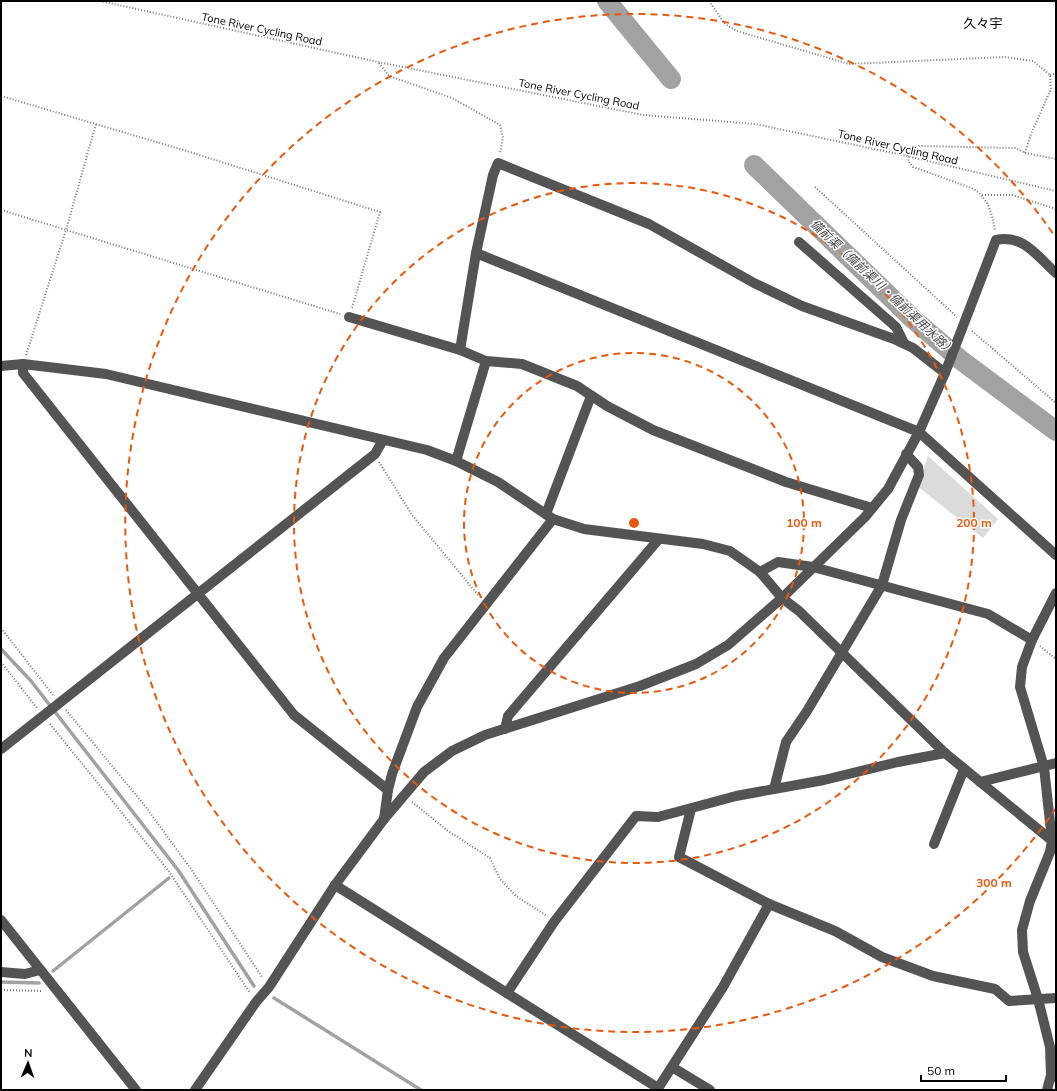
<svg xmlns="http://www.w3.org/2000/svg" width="1057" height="1091" viewBox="0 0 1057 1091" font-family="Mulish,'Noto Sans JP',sans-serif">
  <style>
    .green { fill: #dbdbdb }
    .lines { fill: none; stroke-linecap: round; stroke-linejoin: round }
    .stream { stroke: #a2a2a2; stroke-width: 3.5 }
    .river { stroke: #a2a2a2; stroke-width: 20 }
    .path { stroke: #767676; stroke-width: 2; stroke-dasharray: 1 2; stroke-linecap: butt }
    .minor { stroke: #545454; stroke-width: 10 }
    .ring { fill: none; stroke: #e8590c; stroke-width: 2; stroke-dasharray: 7 5 }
    .labels { text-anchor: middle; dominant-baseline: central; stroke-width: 3; stroke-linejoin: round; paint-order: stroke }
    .street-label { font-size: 11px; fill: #000; stroke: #fff }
    .water-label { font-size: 12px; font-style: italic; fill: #434343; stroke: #fff }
    .quarter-label { font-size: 13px; fill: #000; stroke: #fff }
    .centre { fill: #e8590c; stroke: #fff; stroke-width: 2 }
    .ring-label { font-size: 12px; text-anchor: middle; font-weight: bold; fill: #e8590c; stroke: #fff; stroke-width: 3; stroke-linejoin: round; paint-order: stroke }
  </style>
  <rect width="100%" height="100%" fill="#fff"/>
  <path class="green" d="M928,456L998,519L983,538L917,486Z"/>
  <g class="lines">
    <g class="stream">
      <path d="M1,649L31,681L178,870L254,986"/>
      <path d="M53,971L169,878"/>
      <path d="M1,982L39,983"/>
      <path d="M274,998L421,1090"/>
    </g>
    <g class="river">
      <path d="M607,1L671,79"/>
      <path d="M754,165L913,319L962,361L1056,431"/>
    </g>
    <g class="path">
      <path d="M100,1L378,62L643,115L755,124L898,154L1056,191"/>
      <path d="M709,1L725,24L737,31L849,64L1005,57L1033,61L1050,75L1051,89L1031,134L1025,153L1015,148L919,146L909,157L908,161L913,167L974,189C989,200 992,213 995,231"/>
      <path d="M379,63L389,76L452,98L500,125L503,138L500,153"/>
      <path d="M1050,75L1056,73"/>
      <path d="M1,96L190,152L380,212L352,308"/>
      <path d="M1025,153L1056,159"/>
      <path d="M815,187L957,317"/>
      <path d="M982,195H1012L1056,209"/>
      <path d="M1,210L340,314"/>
      <path d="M972,331L1056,403"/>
      <path d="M26,355L66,230L96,124"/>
      <path d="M379,462L412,515L479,596"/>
      <path d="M1,628L53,695"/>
      <path d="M1040,646L1056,659"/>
      <path d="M1,662L37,708"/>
      <path d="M66,710L145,806L191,869L262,977"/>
      <path d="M50,724L168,870L250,993"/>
      <path d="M412,802L448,831L490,858L500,879L516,896L547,916"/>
      <path d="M1,990L43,991"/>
    </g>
    <g class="minor">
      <path d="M799,242L896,327L904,343"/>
      <path d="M476,253L919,432L1056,555"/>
      <path d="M349,317L460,350L486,361L456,461"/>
      <path d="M460,350L476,253L493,175L498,163L649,224L754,283L802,306L894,339L913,348L945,373"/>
      <path d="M486,361L522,364L577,386L607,406L653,430L786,482L872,508"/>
      <path d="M23,364V373L294,715L388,790"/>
      <path d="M1,366L23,364L106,374L427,450L456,461L498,482L553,519L584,529L703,544L730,551L760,572L782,598L799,611L945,753L1056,844"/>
      <path d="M546,514L591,396"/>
      <path d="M760,572L778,562L813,567L988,614L1032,640"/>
      <path d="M1056,593L1032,640L1022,667L1020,687L1044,767L1052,841L1050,852L1030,901L1022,930L1023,952L1038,999L1050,1047L1051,1075L1056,1077"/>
      <path d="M505,729L508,716L658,540"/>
      <path d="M1,749L375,454L383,440"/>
      <path d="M980,782L1056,763"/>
      <path d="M774,789L786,742L807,711L882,585L901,520L919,475L918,467L906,454"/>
      <path d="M691,809L679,857L769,904L835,931L882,957L933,976L995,989L1009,1001L1056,998"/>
      <path d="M384,819L388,790L392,774L417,707L444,658L553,519"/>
      <path d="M934,844L964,769"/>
      <path d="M335,885L658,1088"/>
      <path d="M1,920L136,1090"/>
      <path d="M1,972L25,974L40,970"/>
      <path d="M507,993L554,922L636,816L658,817L736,796L824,780L898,762L945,753"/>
      <path d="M672,1067L710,1090"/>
      <path d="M195,1090L256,1002L269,987L335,885L384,819L424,772L452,751L485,735L640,686L696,664L728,645L782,598L865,517L888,489L919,432L945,373L996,240C1023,234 1037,256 1056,273"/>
      <path d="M657,1090L723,987L769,904"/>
      <path d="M1047,1090L1051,1075"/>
    </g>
  </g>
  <g class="ring">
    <circle cx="634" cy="523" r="170"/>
    <circle cx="634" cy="523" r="340"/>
    <path d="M1056 808A509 509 0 1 1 1056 238"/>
  </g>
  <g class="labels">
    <g class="street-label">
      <text transform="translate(262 29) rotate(12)">Tone River Cycling Road</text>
      <text transform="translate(579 94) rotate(11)">Tone River Cycling Road</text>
      <text transform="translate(898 147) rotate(13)">Tone River Cycling Road</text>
    </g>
    <g class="water-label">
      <text transform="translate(883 287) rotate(43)">備前渠（備前渠川・備前渠用水路）</text>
    </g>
    <g class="quarter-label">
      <text x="983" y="23">久々宇</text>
    </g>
  </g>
  <circle cx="634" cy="523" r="6" class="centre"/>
  <g class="ring-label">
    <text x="804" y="527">100 m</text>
    <text x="974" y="527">200 m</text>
    <text x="994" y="887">300 m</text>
  </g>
  <rect width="1057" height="1091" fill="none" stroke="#000000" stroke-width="4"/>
  <g transform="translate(28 1063) rotate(2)" stroke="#ffffff" stroke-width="3" paint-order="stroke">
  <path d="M0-3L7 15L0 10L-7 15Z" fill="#000000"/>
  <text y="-6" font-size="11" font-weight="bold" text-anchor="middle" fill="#000000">N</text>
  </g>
  <path d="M921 1075v6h85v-6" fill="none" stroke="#000000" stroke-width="2"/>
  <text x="927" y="1075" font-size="12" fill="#000000" stroke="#ffffff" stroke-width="3" paint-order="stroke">50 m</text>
</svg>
